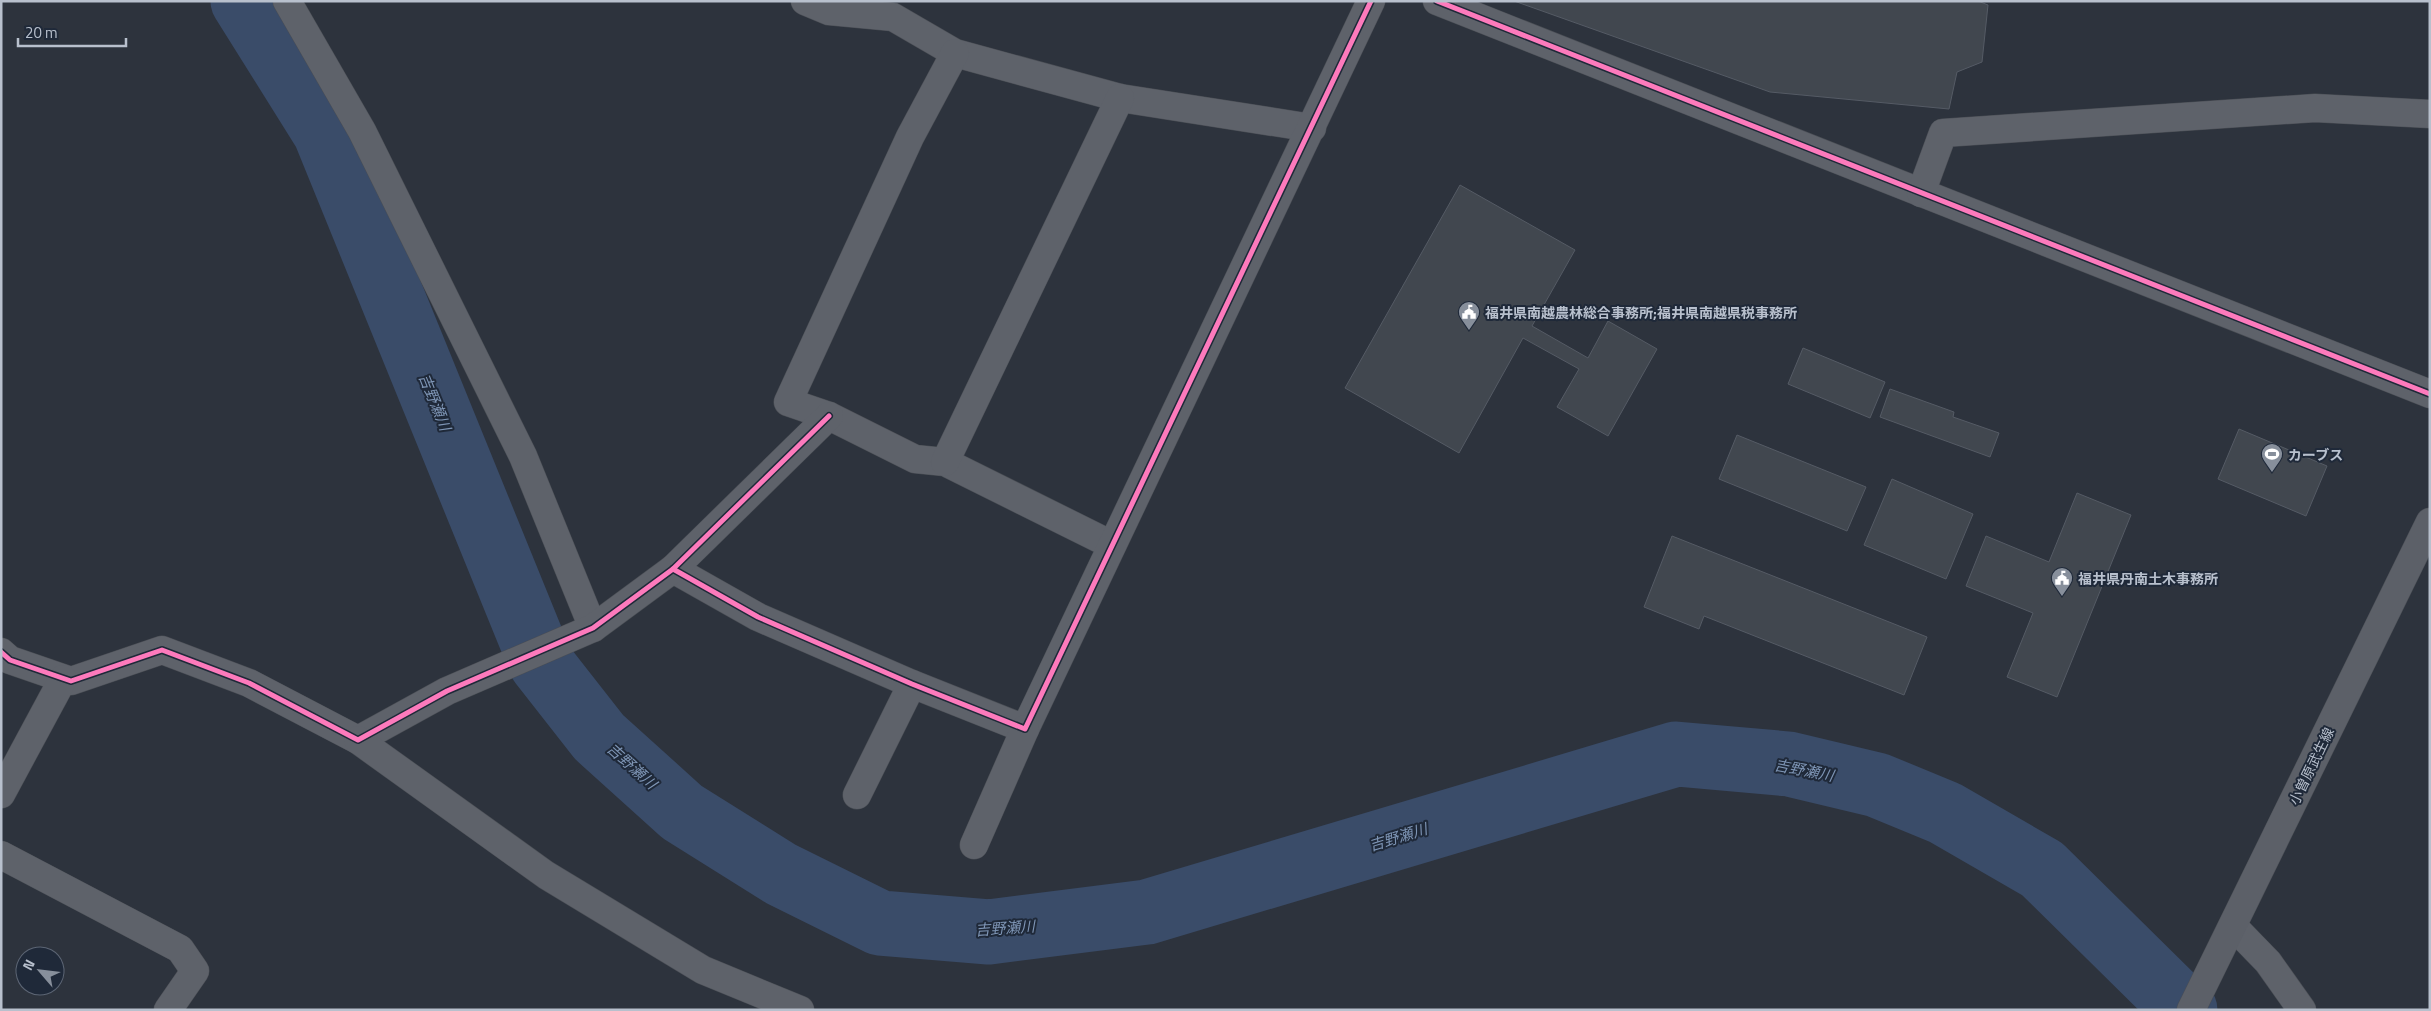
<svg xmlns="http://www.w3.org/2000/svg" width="2431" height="1011" viewBox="0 0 2431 1011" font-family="'Titillium Web','Noto Sans JP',sans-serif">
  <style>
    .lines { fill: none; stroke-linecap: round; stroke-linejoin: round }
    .river { stroke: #3a4c69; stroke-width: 65 }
    .building { fill: #41474f; stroke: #555b65 }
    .minor-casing { stroke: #4a4e55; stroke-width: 29 }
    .secondary-casing { stroke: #4a4e55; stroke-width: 29 }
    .minor { stroke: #5e626a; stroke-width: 28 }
    .secondary { stroke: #5c6068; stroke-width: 28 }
    .cycleway-casing { stroke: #1f2939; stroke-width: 8 }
    .cycleway { stroke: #fd7abc; stroke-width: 5 }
    .labels { text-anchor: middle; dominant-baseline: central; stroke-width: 4; stroke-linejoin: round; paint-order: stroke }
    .poi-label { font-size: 14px; font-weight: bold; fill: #b8c0cd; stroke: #1f2939; text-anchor: start }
    .street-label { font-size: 14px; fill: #b8c0cd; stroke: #1f2939 }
    .water-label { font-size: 15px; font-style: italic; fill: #7e95b5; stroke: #1f2939 }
  </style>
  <rect width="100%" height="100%" fill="#2d333d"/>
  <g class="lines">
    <path class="river" d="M243,1L325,132L541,663L599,737L682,812L781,874L880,923L989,932L1147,912L1676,754L1789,764L1877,785L1945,813L2042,869L2185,1010"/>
  </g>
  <g class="building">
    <path d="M1514,1H1978L1988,5L1982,62L1957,72L1949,109L1770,92Z"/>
    <path d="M1460,185L1575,250L1532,326L1588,358L1608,321L1657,349L1608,436L1557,407L1579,369L1523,338L1459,453L1345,388Z"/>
    <path d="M1803,348L1885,382L1870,418L1788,384Z"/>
    <path d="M1890,389L1954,412L1953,417L1999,433L1990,457L1880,417Z"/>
    <path d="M2239,429L2327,466L2306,516L2218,479Z"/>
    <path d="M1737,435L1866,487L1847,531L1719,479Z"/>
    <path d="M1892,479L1973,514L1946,579L1864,545Z"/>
    <path d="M2077,493L2131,515L2057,697L2007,677L2033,613L1966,586L1986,536L2049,562Z"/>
    <path d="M1672,536L1927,637L1904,695L1704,616L1699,629L1644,607Z"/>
  </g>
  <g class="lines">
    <g class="minor-casing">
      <g id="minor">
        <path d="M287,1L362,131L523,456L593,628"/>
        <path d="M805,1L829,11L893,17L955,53L1120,98L1312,128"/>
        <path d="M1437,1L2430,394"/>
        <path d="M955,53L910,137L788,402L829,416L915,459L945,462L1112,545"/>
        <path d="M1921,193L1943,133L2315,108L2430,114"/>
        <path d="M945,462L1120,98"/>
        <path d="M673,569L758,617L912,684L1025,729L1371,1"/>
        <path d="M1,652L10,660L71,681L162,650L249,683L358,740L447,691L593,628L673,569L829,416"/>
        <path d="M358,740L546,875L703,970L800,1010"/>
        <path d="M1,794L63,679"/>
        <path d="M857,795L912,684"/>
        <path d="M974,845L1025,729"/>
        <path d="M1,855L180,949L195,971L168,1010"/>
        <path d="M2233,926L2268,962L2302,1010"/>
      </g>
    </g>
    <g class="secondary-casing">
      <path id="secondary" d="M2191,1010L2430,522"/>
    </g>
    <use href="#minor" class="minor"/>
    <use href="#secondary" class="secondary"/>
    <g class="cycleway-casing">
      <g id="cycleway">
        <path d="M1437,1L2430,394"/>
        <path d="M673,569L758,617L912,684L1025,729L1371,1"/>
        <path d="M1,652L10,660L71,681L162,650L249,683L358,740L447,691L593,628L673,569L829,416"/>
      </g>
    </g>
    <use href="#cycleway" class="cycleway"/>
  </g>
  <defs>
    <g id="civic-pin" transform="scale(1.125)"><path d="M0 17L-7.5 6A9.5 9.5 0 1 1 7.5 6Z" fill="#878f9b" stroke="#1f2939"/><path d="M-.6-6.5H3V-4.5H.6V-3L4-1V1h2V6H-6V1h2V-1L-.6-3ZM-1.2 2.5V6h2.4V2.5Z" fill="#fff"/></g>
    <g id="stadium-pin" transform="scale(1.125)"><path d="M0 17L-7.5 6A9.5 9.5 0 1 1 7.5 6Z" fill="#878f9b" stroke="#1f2939"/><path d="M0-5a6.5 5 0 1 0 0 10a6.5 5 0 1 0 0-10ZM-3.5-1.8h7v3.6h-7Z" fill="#fff"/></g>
  </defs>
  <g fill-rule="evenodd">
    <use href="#civic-pin" x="1469" y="312"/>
    <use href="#stadium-pin" x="2272" y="454"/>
    <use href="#civic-pin" x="2062" y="578"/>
  </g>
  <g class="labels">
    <g class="poi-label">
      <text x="1485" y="312">福井県南越農林総合事務所;福井県南越県税事務所</text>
      <text x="2288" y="454">カーブス</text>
      <text x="2078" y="578">福井県丹南土木事務所</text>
    </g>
    <g class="street-label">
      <text transform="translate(2311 766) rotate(-64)">小曽原武生線</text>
    </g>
    <g class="water-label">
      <text transform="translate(435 402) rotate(68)">吉野瀬川</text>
      <text transform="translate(632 766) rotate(42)">吉野瀬川</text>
      <text transform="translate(1804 770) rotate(11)">吉野瀬川</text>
      <text transform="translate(1398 837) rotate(-17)">吉野瀬川</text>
      <text transform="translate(1005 928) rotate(-4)">吉野瀬川</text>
    </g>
  </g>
  <rect width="2431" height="1011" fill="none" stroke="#b8c0cd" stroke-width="5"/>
  <g transform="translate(40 971) rotate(298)"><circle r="24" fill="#1f2939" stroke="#5c6574"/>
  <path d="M0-4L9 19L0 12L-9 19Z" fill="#878f9b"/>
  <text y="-8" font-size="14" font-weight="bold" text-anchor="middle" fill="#b8c0cd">N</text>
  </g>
  <path d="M18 38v8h108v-8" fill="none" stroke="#b8c0cd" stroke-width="2.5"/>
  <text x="25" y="38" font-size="15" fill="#b8c0cd" stroke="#1f2939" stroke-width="4" paint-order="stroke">20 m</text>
</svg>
